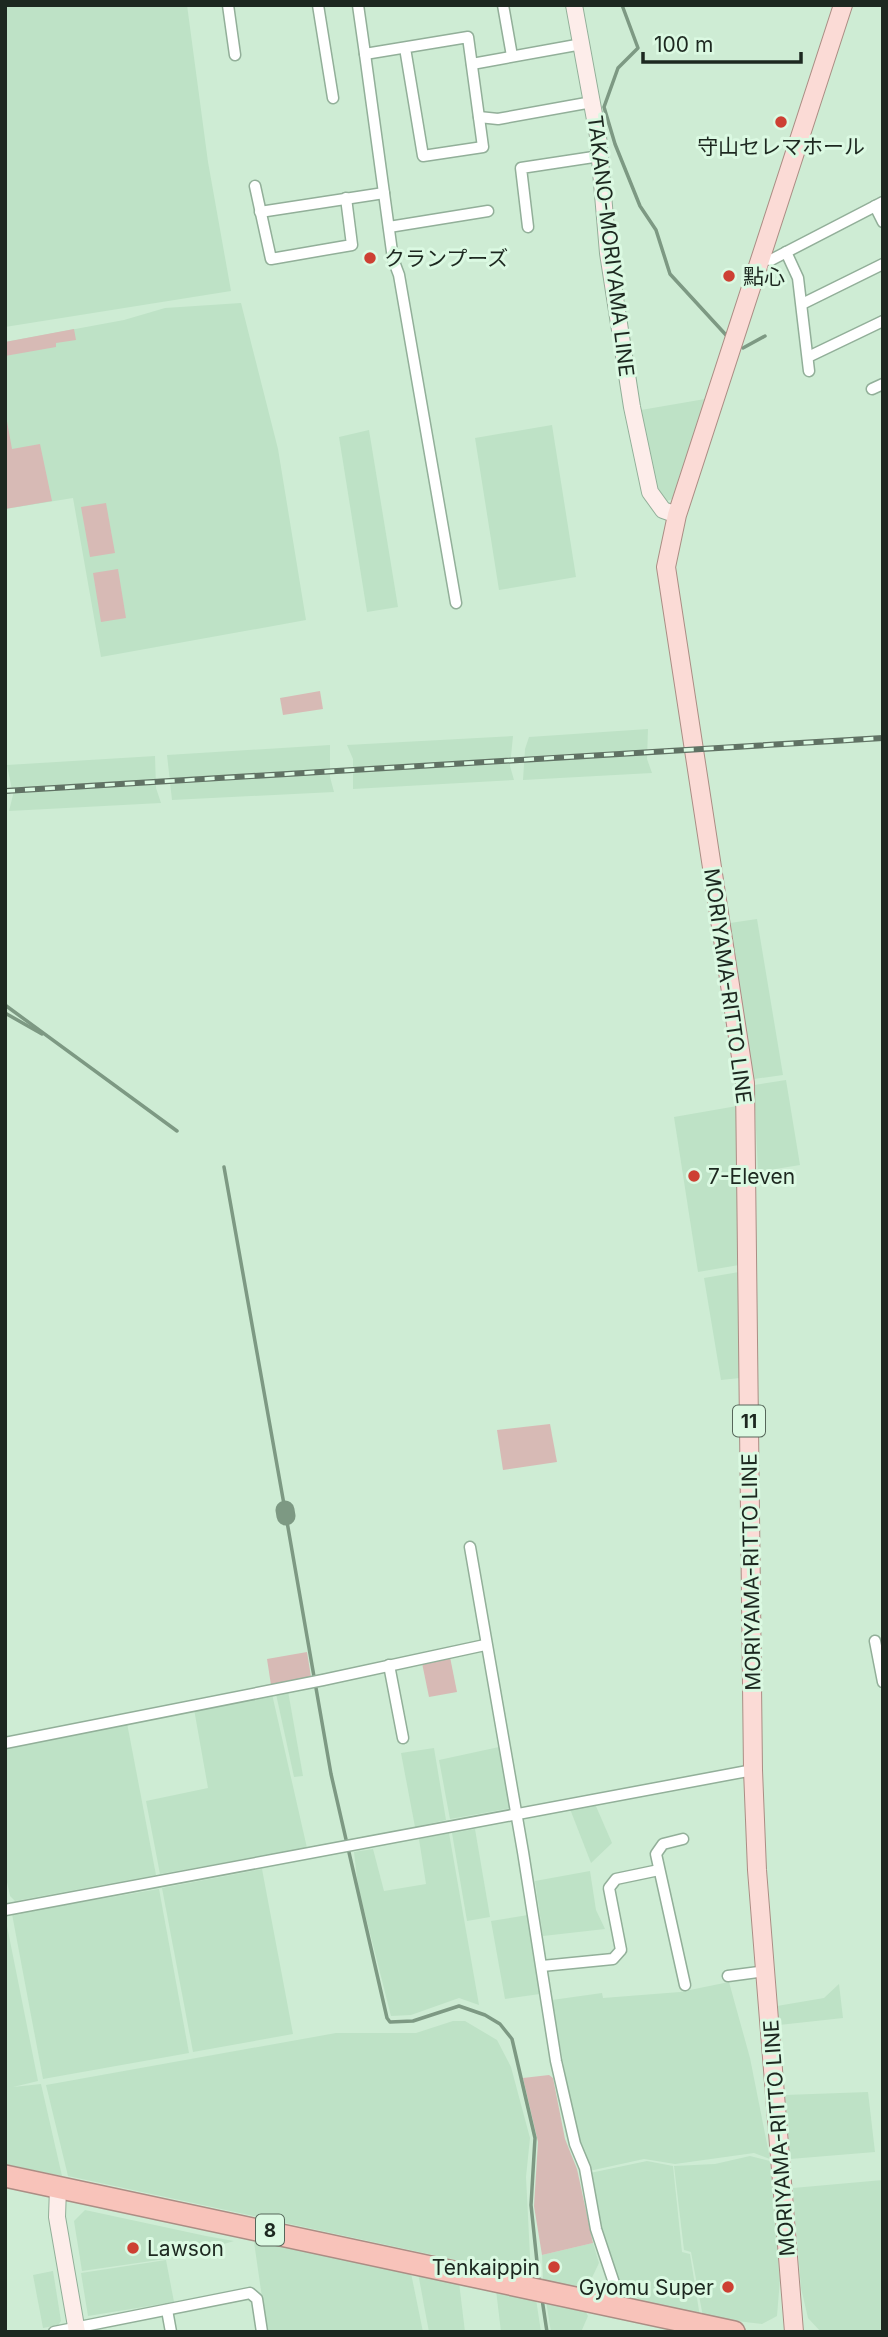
<svg xmlns="http://www.w3.org/2000/svg" width="888" height="2337" viewBox="0 0 888 2337" font-family="Inter,'Noto Sans JP',sans-serif">
  <style>
    .built { fill: #bee2c6 }
    .green { fill: #d7bab5 }
    .lines { fill: none; stroke-linecap: round; stroke-linejoin: round }
    .stream { stroke: #7d9983; stroke-width: 3.5 }
    .river { stroke: #7d9983; stroke-width: 19 }
    .street-casing { stroke: #92af99; stroke-width: 13 }
    .secondary-casing { stroke: #92af99; stroke-width: 18 }
    .primary-casing { stroke: #ab8d84; stroke-width: 20 }
    .highway-casing { stroke: #ab8d84; stroke-width: 24 }
    .street { stroke: #fff; stroke-width: 10 }
    .secondary { stroke: #fdedea; stroke-width: 16 }
    .primary { stroke: #fbdbd6; stroke-width: 18 }
    .highway { stroke: #f8c3ba; stroke-width: 21 }
    .rail-casing { stroke: #607264; stroke-width: 6 }
    .rail { stroke: #dbf9e2; stroke-width: 3.5; stroke-dasharray: 10; stroke-linecap: butt }
    .poi-dot { fill: #cd4033; stroke: #dbf9e2; stroke-width: 2.5 }
    .labels { text-anchor: middle; dominant-baseline: central; stroke-width: 6; stroke-linejoin: round; paint-order: stroke }
    .shield { fill: #dbf9e2; stroke: #56675a; stroke-width: 2 }
    .shield-label { font-size: 19px; font-weight: bold; fill: #1d2820 }
    .poi-label { font-size: 21px; fill: #1d2820; stroke: #dbf9e2; text-anchor: start }
    .street-label { font-size: 21px; fill: #1d2820; stroke: #dbf9e2 }
  </style>
  <rect width="100%" height="100%" fill="#ceecd4"/>
  <g class="built">
    <path d="M5,5H187L208,162L231,291L5,327Z"/>
    <path d="M241,303L278,449L306,620L101,657L73,498L5,509V342L124,320L165,308Z"/>
    <path d="M705,399L672,499L665,502L658,495L641,410Z"/>
    <path d="M552,425L576,577L499,590L475,438Z"/>
    <path d="M369,430L398,607L367,612L339,437Z"/>
    <path d="M648,729L647,759L652,773L523,780L525,749L529,737Z"/>
    <path d="M513,736L510,766L514,780L353,789V759L347,745Z"/>
    <path d="M330,745V777L334,792L172,800L167,755Z"/>
    <path d="M155,756L156,788L161,803L9,811L13,795L7,765Z"/>
    <path d="M757,919L783,1075L754,1079L730,923Z"/>
    <path d="M786,1080L800,1165L758,1172L754,1085Z"/>
    <path d="M737,1106L739,1265L698,1272L674,1117Z"/>
    <path d="M739,1272L740,1378L721,1380L704,1278Z"/>
    <path d="M288,1691L303,1776L294,1777L276,1694Z"/>
    <path d="M272,1694L307,1848L160,1874L146,1801L208,1788L194,1709Z"/>
    <path d="M127,1723L156,1875L15,1901L10,1896L5,1873V1747Z"/>
    <path d="M499,1747L511,1808L450,1819L439,1760Z"/>
    <path d="M434,1748L446,1820L415,1827L401,1753Z"/>
    <path d="M595,1804L612,1843L591,1863L570,1809Z"/>
    <path d="M475,1829L490,1917L467,1921L452,1833Z"/>
    <path d="M449,1833L479,2005L459,1998L411,2015L391,2016L358,1886L354,1852L373,1849L384,1891L426,1884L419,1839Z"/>
    <path d="M262,1869L293,2034L193,2052L162,1888Z"/>
    <path d="M590,1871L596,1910L605,1929L543,1936L535,1881Z"/>
    <path d="M159,1889L189,2053L43,2079L12,1914Z"/>
    <path d="M528,1915L540,1994L505,1999L491,1921Z"/>
    <path d="M5,1916L38,2081L13,2087L41,2084L62,2176L5,2164Z"/>
    <path d="M729,1982L750,2058L770,2159L754,2153L675,2164L644,2159L589,2171L574,2123L552,2000L602,1993L603,1998L680,1992Z"/>
    <path d="M839,1984L843,2018L779,2025L777,2006L824,1998Z"/>
    <path d="M453,2021H465L497,2040L511,2067L530,2138L526,2177L531,2276L68,2176L46,2085L336,2033H416Z"/>
    <path d="M868,2092L875,2152L790,2159L785,2095Z"/>
    <path d="M750,2156L770,2161L780,2279L777,2316L762,2324L703,2317L691,2252L684,2250L674,2166L715,2164Z"/>
    <path d="M647,2161L673,2166L682,2252L690,2254L700,2317L620,2301L612,2260L599,2228L590,2173Z"/>
    <path d="M883,2180V2332H821L808,2318L801,2288L793,2188Z"/>
    <path d="M85,2210L206,2236L234,2241L179,2257L82,2271L74,2221Z"/>
    <path d="M254,2242H274L411,2273L423,2332H267Z"/>
    <path d="M593,2243L599,2263L586,2290L543,2280L542,2255Z"/>
    <path d="M166,2260L174,2302L88,2316L81,2273Z"/>
    <path d="M53,2271L61,2321L58,2325L43,2328L33,2275Z"/>
    <path d="M418,2273L459,2282L465,2332H429Z"/>
    <path d="M496,2290L536,2299L541,2332H501Z"/>
    <path d="M546,2301L585,2310L588,2316L581,2332H551Z"/>
  </g>
  <g class="green">
    <path d="M74,329L76,340L56,343V347L5,356V342Z"/>
    <path d="M5,410L12,449L40,444L52,501L5,509Z"/>
    <path d="M106,503L115,553L90,557L81,507Z"/>
    <path d="M118,569L126,618L101,622L93,573Z"/>
    <path d="M320,691L323,709L283,715L280,698Z"/>
    <path d="M550,1424L557,1462L503,1470L497,1430Z"/>
    <path d="M307,1652L311,1677L271,1685L267,1659Z"/>
    <path d="M450,1657L457,1692L429,1697L422,1663Z"/>
    <path d="M549,2075L553,2078L565,2139L577,2169L593,2243L542,2255L534,2206L538,2142L523,2078Z"/>
  </g>
  <g class="lines">
    <g class="stream">
      <path d="M622,5L638,48L618,68L604,107L615,144L640,206L656,230L670,274L726,335"/>
      <path d="M743,348L765,336"/>
      <path d="M5,1005L177,1131"/>
      <path d="M5,1013L42,1034"/>
      <path d="M224,1167L285,1510"/>
      <path d="M286,1516L331,1774L387,2018L390,2022L413,2021L459,2006L485,2015L500,2024L512,2039L535,2138L531,2205L539,2281"/>
      <path d="M542,2299L547,2332"/>
    </g>
    <path class="river" d="M285,1510L286,1516"/>
    <g class="street-casing">
      <g id="street">
        <path d="M228,5L235,55"/>
        <path d="M318,5L333,98"/>
        <path d="M358,5L365,54L468,37L483,147L423,156L405,48"/>
        <path d="M503,5L512,56"/>
        <path d="M365,54L393,259L399,275L456,603"/>
        <path d="M472,64L582,44"/>
        <path d="M479,117L498,119L592,102"/>
        <path d="M255,186L271,259L352,245L346,198"/>
        <path d="M875,206L883,222"/>
        <path d="M260,212L384,193"/>
        <path d="M389,227L488,211"/>
        <path d="M528,227L521,168L600,156"/>
        <path d="M786,252L798,278L809,371"/>
        <path d="M760,258L771,260L883,202"/>
        <path d="M802,304L883,264"/>
        <path d="M808,357L883,321"/>
        <path d="M872,389L883,384"/>
        <path d="M470,1547L523,1852L556,2061L575,2144L585,2168L596,2229L614,2283L617,2307"/>
        <path d="M875,1641L883,1682"/>
        <path d="M389,1665L403,1738"/>
        <path d="M5,1743L323,1680L485,1645"/>
        <path d="M683,1839L663,1844L656,1854L685,1985"/>
        <path d="M5,1910L753,1770"/>
        <path d="M542,1966L613,1959L621,1950L609,1888L616,1879L659,1870"/>
        <path d="M728,1976L766,1971"/>
        <path d="M167,2310L171,2332"/>
        <path d="M54,2332L250,2293L257,2299L262,2332"/>
      </g>
    </g>
    <g class="secondary-casing">
      <g id="secondary">
        <path d="M574,5L598,136L608,253L632,407L650,492L663,510L677,515"/>
        <path d="M58,2188L57,2217L77,2332"/>
      </g>
    </g>
    <g class="primary-casing">
      <path id="primary" d="M794,2332L757,1870L753,1770L745,1083L666,567L677,515L843,5"/>
    </g>
    <g class="highway-casing">
      <path id="highway" d="M5,2176L734,2332"/>
    </g>
    <use href="#street" class="street"/>
    <use href="#secondary" class="secondary"/>
    <use href="#primary" class="primary"/>
    <use href="#highway" class="highway"/>
    <g class="rail-casing">
      <path id="rail" d="M5,791L883,738"/>
    </g>
    <use href="#rail" class="rail"/>
  </g>
  <g class="poi-dot">
    <circle cx="781" cy="122" r="7"/>
    <circle cx="370" cy="258" r="7"/>
    <circle cx="729" cy="276" r="7"/>
    <circle cx="694" cy="1176" r="7"/>
    <circle cx="133" cy="2248" r="7"/>
    <circle cx="554" cy="2267" r="7"/>
    <circle cx="728" cy="2287" r="7"/>
  </g>
  <g class="labels">
    <g class="shield">
      <rect x="733" y="1405.5" width="32" height="31" rx="5"/>
      <rect x="256" y="2214.5" width="28" height="31" rx="5"/>
    </g>
    <g class="shield-label">
      <text x="749" y="1421">11</text>
      <text x="270" y="2230">8</text>
    </g>
    <g class="poi-label">
      <text x="781" y="146" text-anchor="middle">守山セレマホール</text>
      <text x="384" y="258">クランプーズ</text>
      <text x="743" y="276">點心</text>
      <text x="708" y="1176">7-Eleven</text>
      <text x="147" y="2248">Lawson</text>
      <text x="540" y="2267" text-anchor="end">Tenkaippin</text>
      <text x="714" y="2287" text-anchor="end">Gyomu Super</text>
    </g>
    <g class="street-label">
      <text transform="translate(611 246) rotate(83)">TAKANO-MORIYAMA LINE</text>
      <text transform="translate(728 986) rotate(82)">MORIYAMA-RITTO LINE</text>
      <text transform="translate(751 1572) rotate(-91)">MORIYAMA-RITTO LINE</text>
      <text transform="translate(779 2138) rotate(-94)">MORIYAMA-RITTO LINE</text>
    </g>
  </g>
  <rect width="888" height="2337" fill="none" stroke="#1d2820" stroke-width="14"/>
  <path d="M643 52v10h158v-10" fill="none" stroke="#1d2820" stroke-width="3.5"/>
  <text x="654" y="52" font-size="21" fill="#1d2820" stroke="#dbf9e2" stroke-width="5" paint-order="stroke">100 m</text>
</svg>
